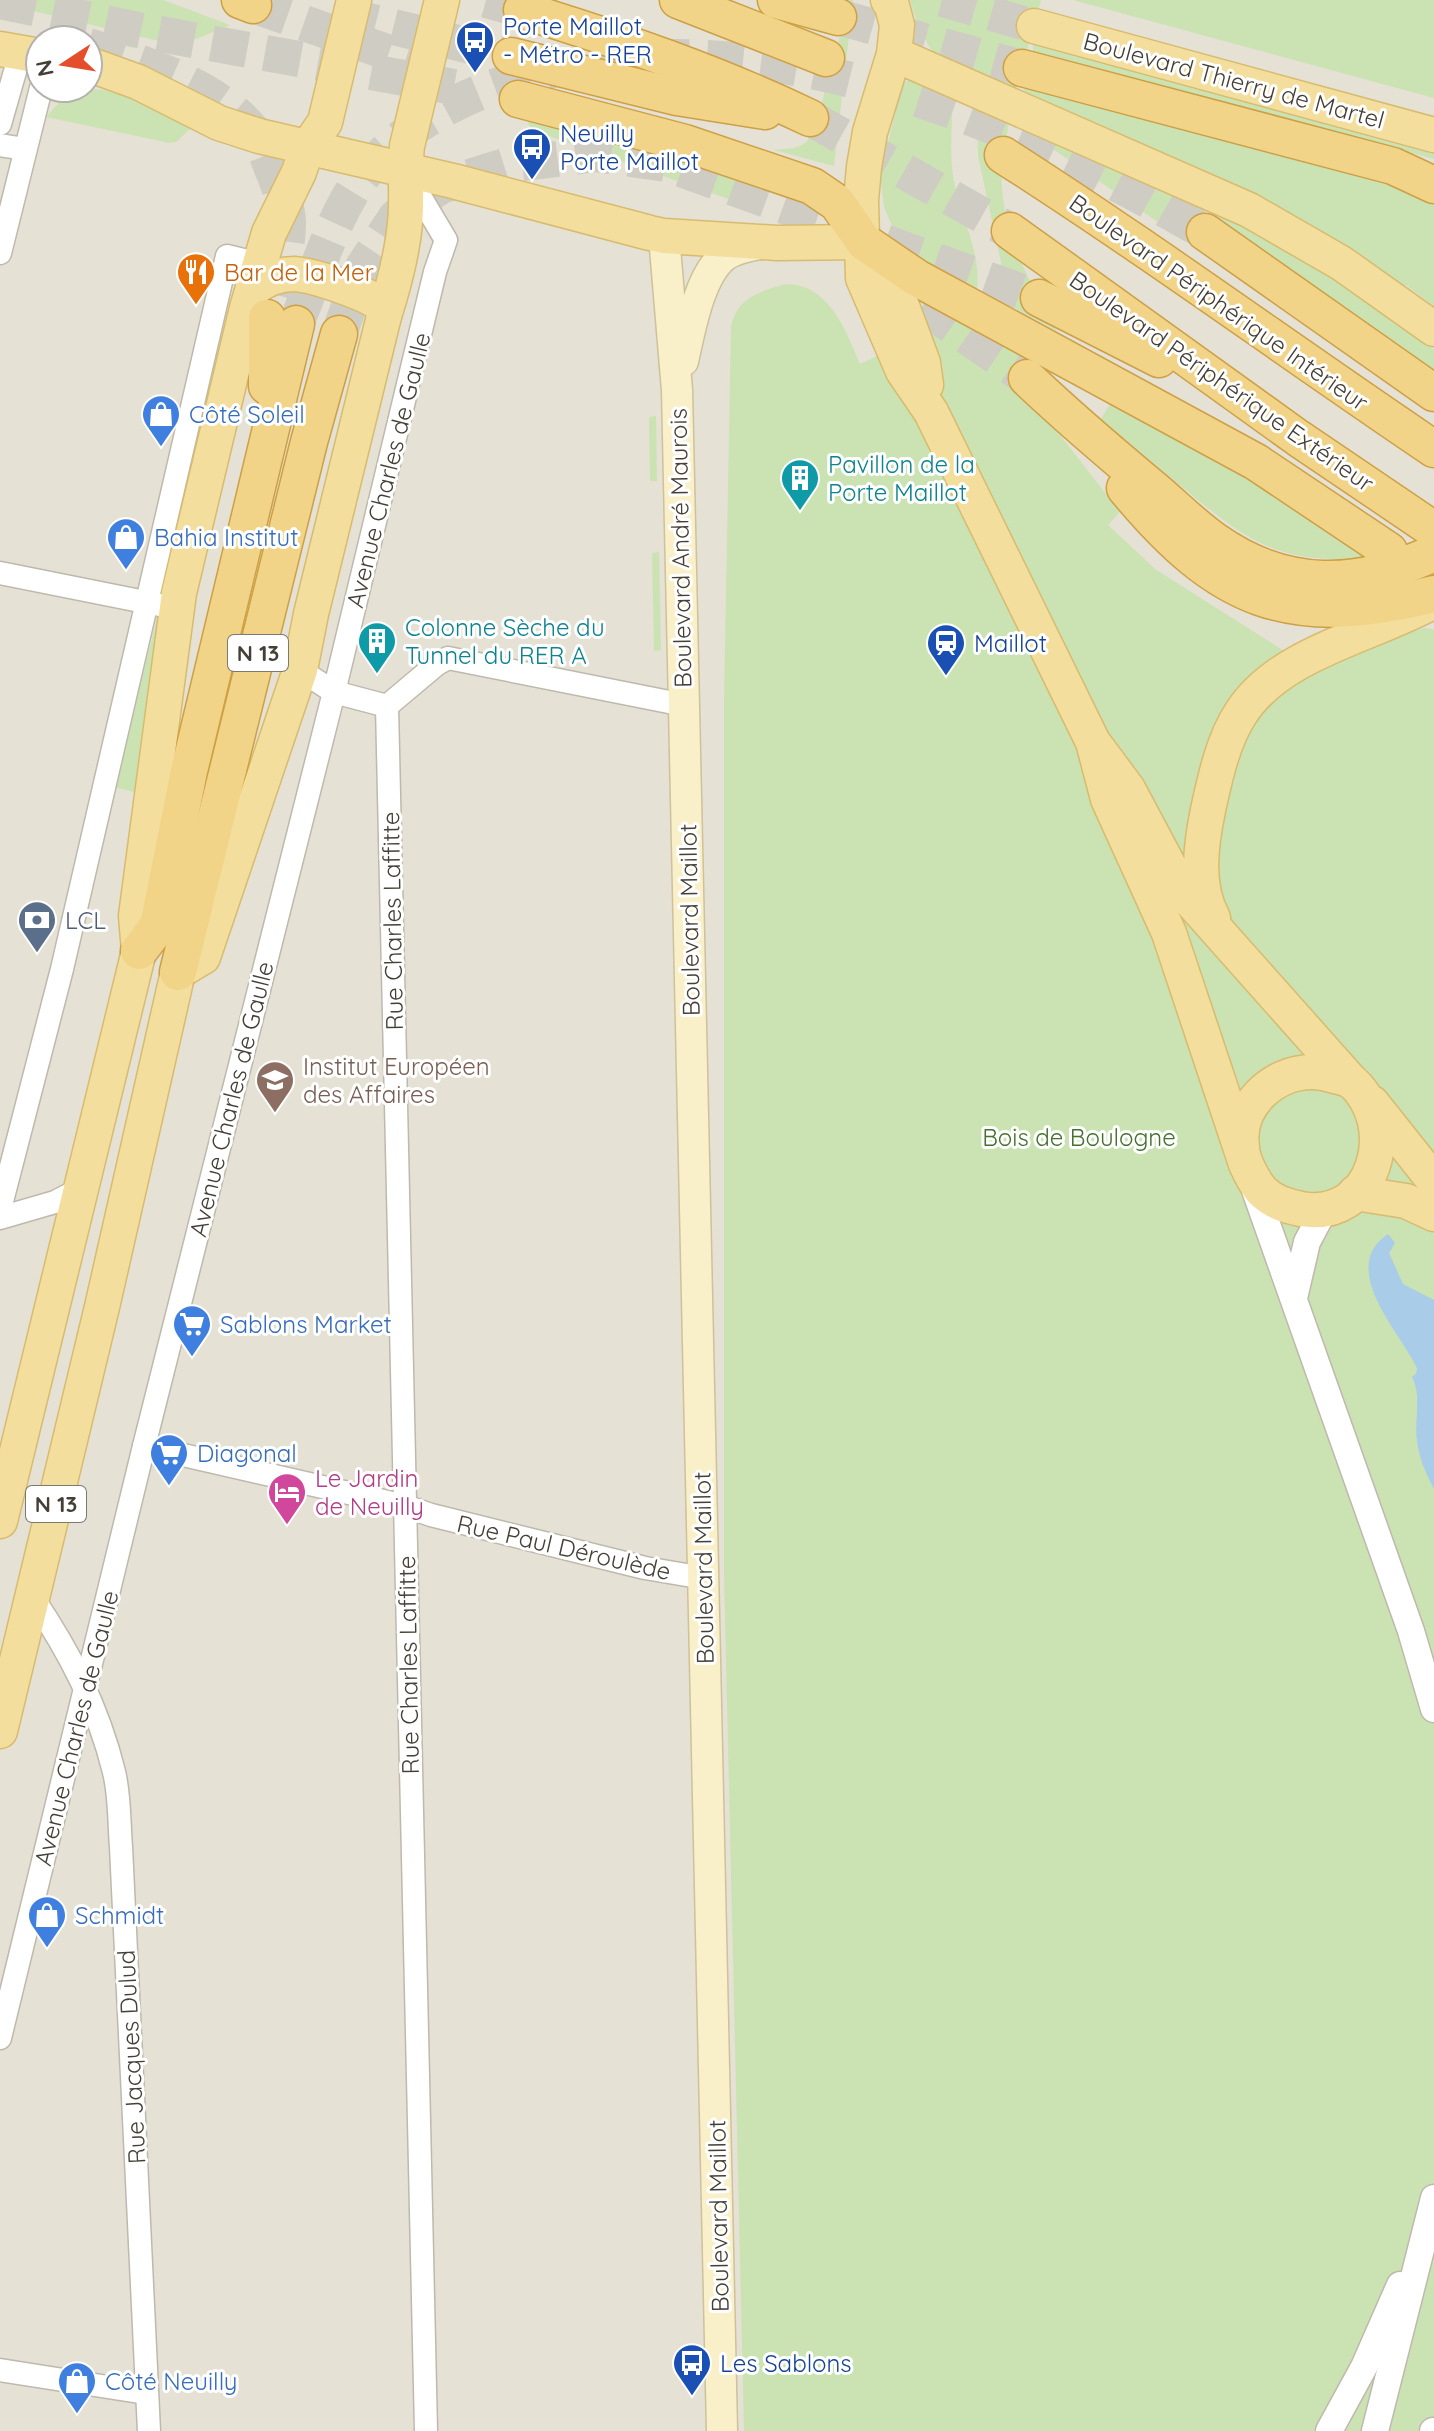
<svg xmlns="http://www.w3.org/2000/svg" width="1434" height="2431" viewBox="0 0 1434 2431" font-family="Quicksand,sans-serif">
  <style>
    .residential { fill: #e5e1d5; fill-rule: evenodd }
    .green { fill: #cbe2b3 }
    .water { fill: #a9cce9 }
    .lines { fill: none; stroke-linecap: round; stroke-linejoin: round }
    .primary-tunnel { stroke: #cfccc4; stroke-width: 34; stroke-dasharray: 34 17; stroke-linecap: butt }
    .trunk-tunnel { stroke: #cfccc4; stroke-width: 36; stroke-dasharray: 36 18; stroke-linecap: butt }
    .minor-casing { stroke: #bfb9ad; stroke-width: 25 }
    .tertiary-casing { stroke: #bfb9ad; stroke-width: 29 }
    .secondary-casing { stroke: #cdc29b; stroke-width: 33 }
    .primary-casing { stroke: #d7bc6f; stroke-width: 37 }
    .trunk-casing { stroke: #cda045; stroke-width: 39 }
    .minor { stroke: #fff; stroke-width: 22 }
    .tertiary { stroke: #fff; stroke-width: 26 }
    .secondary { stroke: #f9efc9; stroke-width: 30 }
    .primary { stroke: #f4de9d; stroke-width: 34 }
    .trunk { stroke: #f2d488; stroke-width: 36 }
    .labels { text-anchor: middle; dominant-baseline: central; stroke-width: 6; stroke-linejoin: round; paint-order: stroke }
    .shield { fill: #fff; stroke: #7c7973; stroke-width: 2 }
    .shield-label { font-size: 22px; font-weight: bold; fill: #443f37 }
    .transit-label { font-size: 24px; fill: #164399; stroke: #fff; text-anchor: start }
    .street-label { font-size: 24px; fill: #443f37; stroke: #fff }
    .food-label { font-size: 24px; fill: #c56008; stroke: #fff; text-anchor: start }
    .shop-label { font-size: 24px; fill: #366cbe; stroke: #fff; text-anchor: start }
    .culture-label { font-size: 24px; fill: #0d838f; stroke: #fff; text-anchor: start }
    .service-label { font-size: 24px; fill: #4e5e75; stroke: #fff; text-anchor: start }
    .education-label { font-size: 24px; fill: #785e54; stroke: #fff; text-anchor: start }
    .park-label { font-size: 24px; fill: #467030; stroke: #fff }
    .hotel-label { font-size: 24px; fill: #b23c85; stroke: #fff; text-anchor: start }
  </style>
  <rect width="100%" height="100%" fill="#f2efe7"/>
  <path class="residential" d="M0,0H1434V2431H0ZM40,40H88V88H40Z"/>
  <g class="green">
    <path d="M0,0H163L230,25L196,39L163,42L0,3Z"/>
    <path d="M837,0H853L834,166L774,150C790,148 804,151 814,131L843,25Z"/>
    <path d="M910,0H1041L1016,90C996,82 954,69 939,57C923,44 916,19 910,0Z"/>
    <path d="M1073,0H1434V98Z"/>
    <path d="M1033,44L1434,147V159L1033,51Z"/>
    <path d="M920,79L953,96C952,124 949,154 954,182C961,219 984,258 976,296L917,260L895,232L884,207L880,175L902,86L908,80Z"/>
    <path d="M1025,86L1386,184L1411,192L1434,205V306L1406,285L1385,312L1434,350V371L1175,187L1224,268L1017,124Z"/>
    <path d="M80,89C121,86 156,111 191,128L176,142L170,143L46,117L67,94Z"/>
    <path d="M977,107L1009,122C1007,136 1003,151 1002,165C998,227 1028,280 1057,331L1001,301V262L978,156Z"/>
    <path d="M527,121L661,154L769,192L760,210L532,130Z"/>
    <path d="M787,284C829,285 846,330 860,364L937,329L935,320L939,313L977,329L1041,366L1016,394L1060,435L1120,512L1108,525L1155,569L1292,656L1399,636L1424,628L1434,629V2431H744L724,1573V701L731,328C735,299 761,290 787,284Z"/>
    <path d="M1110,404L1265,489L1264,491L1311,518L1365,557C1281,567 1243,538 1182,487C1155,464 1128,442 1101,419Z"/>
    <path d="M656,416L657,481H650L649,417Z"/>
    <path d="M659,552L661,650L654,651L652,553Z"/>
    <path d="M157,619H161L141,794L114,787Z"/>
  </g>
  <path class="water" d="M1388,1234L1395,1243L1389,1253L1403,1284L1434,1300V1489C1426,1474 1419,1458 1417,1441C1414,1420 1422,1396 1412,1377L1416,1374L1417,1368C1400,1332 1337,1268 1388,1234Z"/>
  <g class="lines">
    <path class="primary-tunnel" d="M942,0L1034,26"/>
    <g class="trunk-tunnel">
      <path d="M486,0L522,10"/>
      <path d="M0,1L143,31L454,87"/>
      <path d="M253,5L415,62"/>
      <path d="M341,14L511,56"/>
      <path d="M838,17L1022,68"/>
      <path d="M88,46C144,62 235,92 264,148C268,157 271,167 275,176C280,190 288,208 288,223C288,257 274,286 267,318"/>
      <path d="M810,118L1010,231"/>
      <path d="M878,275L1027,378"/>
      <path d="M296,324C317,274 335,206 371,166C416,116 480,87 544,72C773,18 1010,120 1205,232"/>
      <path d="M339,334L363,267L396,217L441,186L508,165L596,154L667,164L1039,298"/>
    </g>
    <g class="minor-casing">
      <g id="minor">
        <path d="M0,124L20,54"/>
        <path d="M0,145L25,149"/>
        <path d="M0,253L41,88"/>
        <path d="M0,573L160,605"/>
        <path d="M300,670L334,692L387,706"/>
        <path d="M387,706L426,2431"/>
        <path d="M387,706L437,664L448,658L684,705"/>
        <path d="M0,1209L62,969L227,256L260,264"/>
        <path d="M0,1218L55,1202L82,1188"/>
        <path d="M144,1446L405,1506L431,1515L645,1568L704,1578"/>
        <path d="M33,1598C70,1653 98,1707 114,1772C120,1796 119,1823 121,1847L149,2431"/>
        <path d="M0,2038L144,1446L334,692L435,272L446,240L408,176"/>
        <path d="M0,2370L146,2393"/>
      </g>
    </g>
    <g class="tertiary-casing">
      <g id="tertiary">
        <path d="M1251,1179L1411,1631L1434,1709"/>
        <path d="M1294,1298L1307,1242L1324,1210"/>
        <path d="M1329,2431L1364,2367L1400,2285"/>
        <path d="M1375,2431L1434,2198"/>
        <path d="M1433,2431H1434"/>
      </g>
    </g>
    <g class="secondary-casing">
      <g id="secondary">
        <path d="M664,236L677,390L722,2431"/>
        <path d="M683,361C690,331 699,276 724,256C734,249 748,246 760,244"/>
      </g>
    </g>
    <g class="primary-casing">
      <g id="primary">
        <path d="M888,0L892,6L897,25L894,54L870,132L864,167L861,200L863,278L903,371L931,412L1093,742L1108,799L1169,933L1246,1164C1250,1173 1255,1183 1262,1191C1273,1202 1286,1206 1301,1209C1375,1222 1402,1124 1350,1080L1189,899L1178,883L1128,789L1093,742"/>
        <path d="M1034,26L1434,135"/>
        <path d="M0,49L40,56"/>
        <path d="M894,54L1249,210L1341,263L1434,329"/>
        <path d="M88,64L138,82L219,123L259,136L453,181L650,233L664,236L777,243L864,242"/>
        <path d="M870,248L886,263L923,363L926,385"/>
        <path d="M253,289C264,280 279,274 294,274C314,275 369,294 383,306L384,316"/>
        <path d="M1213,918C1195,886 1201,844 1208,810C1215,778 1223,740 1241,713C1280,652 1374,635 1434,601"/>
        <path d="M1372,1103L1434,1181"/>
        <path d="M1242,1147C1236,1107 1272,1072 1312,1072C1325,1072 1337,1077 1350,1080"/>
        <path d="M1355,1193L1406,1201L1434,1214"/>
        <path d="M0,1521L139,951L136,916L179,593L247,308L269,233L299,172L307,148L325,122L354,0"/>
        <path d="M0,1731L102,1307L178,972L203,957L300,670L311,614L384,316C394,285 402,255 405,223C408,197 404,172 407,146L442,0"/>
      </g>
    </g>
    <g class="trunk-casing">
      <g id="trunk">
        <path d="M240,0L253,5"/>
        <path d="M678,0L826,58"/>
        <path d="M776,0L838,17"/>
        <path d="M522,10C620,40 716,73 810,118"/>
        <path d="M511,56L677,97L765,111"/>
        <path d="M1022,68L1393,166L1434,185"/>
        <path d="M518,99L685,143L812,186L837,203L864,242L917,278L1256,462L1389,551"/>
        <path d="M1003,155C1150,249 1290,352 1434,449"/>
        <path d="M1010,231L1298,438L1434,530"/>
        <path d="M1205,232L1434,393"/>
        <path d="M1039,298L1159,359"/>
        <path d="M1027,378C1067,416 1108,451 1150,486C1172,504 1192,525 1215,541C1286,591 1358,588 1434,553"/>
        <path d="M267,386V318"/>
        <path d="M1125,488C1219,602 1289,630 1434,594"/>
        <path d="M139,951L158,926L189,771L296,324"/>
        <path d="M178,972L309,442L339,334"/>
      </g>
    </g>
    <use href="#minor" class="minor"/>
    <use href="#tertiary" class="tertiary"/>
    <use href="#secondary" class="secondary"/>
    <use href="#primary" class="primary"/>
    <use href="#trunk" class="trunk"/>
  </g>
  <defs>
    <g id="bus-pin" transform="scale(2)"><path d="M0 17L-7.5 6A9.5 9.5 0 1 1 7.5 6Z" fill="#1a4fb4" stroke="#fff"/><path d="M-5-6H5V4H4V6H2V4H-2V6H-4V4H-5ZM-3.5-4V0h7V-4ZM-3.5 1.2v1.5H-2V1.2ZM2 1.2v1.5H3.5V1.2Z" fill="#fff"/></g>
    <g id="restaurant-pin" transform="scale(2)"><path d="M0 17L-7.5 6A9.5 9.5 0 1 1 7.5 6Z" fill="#e8710a" stroke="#fff"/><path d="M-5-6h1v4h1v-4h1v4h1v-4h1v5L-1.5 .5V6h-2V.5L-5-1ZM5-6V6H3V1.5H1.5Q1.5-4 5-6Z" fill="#fff"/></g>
    <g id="shop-pin" transform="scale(2)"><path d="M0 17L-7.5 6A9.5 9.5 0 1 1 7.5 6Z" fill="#3f7fe0" stroke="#fff"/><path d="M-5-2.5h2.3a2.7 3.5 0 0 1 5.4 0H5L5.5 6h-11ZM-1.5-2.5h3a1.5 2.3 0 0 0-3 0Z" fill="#fff"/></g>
    <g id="building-pin" transform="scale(2)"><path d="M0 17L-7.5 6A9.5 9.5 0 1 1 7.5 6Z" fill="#0f9aa8" stroke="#fff"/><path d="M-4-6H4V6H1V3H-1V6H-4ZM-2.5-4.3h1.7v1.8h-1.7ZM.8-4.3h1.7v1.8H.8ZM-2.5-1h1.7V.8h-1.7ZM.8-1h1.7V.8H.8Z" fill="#fff"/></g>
    <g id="station-pin" transform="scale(2)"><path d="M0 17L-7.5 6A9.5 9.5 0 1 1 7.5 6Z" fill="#1a4fb4" stroke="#fff"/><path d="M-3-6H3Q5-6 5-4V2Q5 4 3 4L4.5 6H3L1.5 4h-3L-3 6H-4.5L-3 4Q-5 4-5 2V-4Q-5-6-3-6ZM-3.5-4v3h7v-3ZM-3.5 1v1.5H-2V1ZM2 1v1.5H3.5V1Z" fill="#fff"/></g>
    <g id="bank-pin" transform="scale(2)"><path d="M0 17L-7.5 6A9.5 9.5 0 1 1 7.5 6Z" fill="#5c6f8a" stroke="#fff"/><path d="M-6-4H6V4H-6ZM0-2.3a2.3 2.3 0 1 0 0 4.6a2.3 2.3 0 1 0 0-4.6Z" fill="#fff"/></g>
    <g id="university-pin" transform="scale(2)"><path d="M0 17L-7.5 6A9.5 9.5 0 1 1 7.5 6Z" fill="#8d6e63" stroke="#fff"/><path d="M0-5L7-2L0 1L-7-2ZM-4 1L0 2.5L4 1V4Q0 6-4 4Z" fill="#fff"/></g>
    <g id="supermarket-pin" transform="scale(2)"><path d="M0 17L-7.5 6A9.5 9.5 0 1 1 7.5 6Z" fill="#3f7fe0" stroke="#fff"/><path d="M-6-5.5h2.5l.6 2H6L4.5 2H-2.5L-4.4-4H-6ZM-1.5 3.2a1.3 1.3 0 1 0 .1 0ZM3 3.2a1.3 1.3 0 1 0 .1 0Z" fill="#fff"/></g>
    <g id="hotel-pin" transform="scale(2)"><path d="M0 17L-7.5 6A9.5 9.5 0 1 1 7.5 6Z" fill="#d1479c" stroke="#fff"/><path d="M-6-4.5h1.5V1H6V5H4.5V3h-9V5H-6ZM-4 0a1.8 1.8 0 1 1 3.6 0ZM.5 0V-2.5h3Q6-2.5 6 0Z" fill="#fff"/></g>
  </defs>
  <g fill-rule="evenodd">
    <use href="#bus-pin" x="475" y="40"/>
    <use href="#bus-pin" x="532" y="147"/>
    <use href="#restaurant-pin" x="196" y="272"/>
    <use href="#shop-pin" x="161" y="414"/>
    <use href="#building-pin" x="800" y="478"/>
    <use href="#shop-pin" x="126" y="537"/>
    <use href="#building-pin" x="377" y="641"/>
    <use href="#station-pin" x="946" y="643"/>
    <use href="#bank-pin" x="37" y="920"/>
    <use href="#university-pin" x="275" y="1080"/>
    <use href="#supermarket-pin" x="192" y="1324"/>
    <use href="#supermarket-pin" x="169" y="1453"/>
    <use href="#hotel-pin" x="287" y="1492"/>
    <use href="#shop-pin" x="47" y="1915"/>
    <use href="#bus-pin" x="692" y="2363"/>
    <use href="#shop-pin" x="77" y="2381"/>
  </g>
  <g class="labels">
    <g class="shield">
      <rect x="228" y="635" width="60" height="36" rx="6"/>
      <rect x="26" y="1486" width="60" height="36" rx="6"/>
    </g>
    <g class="shield-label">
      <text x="258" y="653">N 13</text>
      <text x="56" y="1504">N 13</text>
    </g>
    <g class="transit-label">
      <text x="503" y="26">Porte Maillot<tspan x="503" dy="28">- Métro - RER</tspan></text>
      <text x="560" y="133">Neuilly<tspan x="560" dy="28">Porte Maillot</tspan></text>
      <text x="974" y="643">Maillot</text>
      <text x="720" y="2363">Les Sablons</text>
    </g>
    <g class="street-label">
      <text transform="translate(1234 80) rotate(15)">Boulevard Thierry de Martel</text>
      <text transform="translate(1219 302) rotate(35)">Boulevard Périphérique Intérieur</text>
      <text transform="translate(1222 381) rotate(35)">Boulevard Périphérique Extérieur</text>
      <text transform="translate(388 470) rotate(-76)">Avenue Charles de Gaulle</text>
      <text transform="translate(680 548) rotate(-91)">Boulevard André Maurois</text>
      <text transform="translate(689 920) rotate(-91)">Boulevard Maillot</text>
      <text transform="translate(392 921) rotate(-91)">Rue Charles Laffitte</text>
      <text transform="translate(231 1099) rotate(-76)">Avenue Charles de Gaulle</text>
      <text transform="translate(564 1547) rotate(13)">Rue Paul Déroulède</text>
      <text transform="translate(703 1568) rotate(-91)">Boulevard Maillot</text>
      <text transform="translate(408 1665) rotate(-91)">Rue Charles Laffitte</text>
      <text transform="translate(76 1728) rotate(-76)">Avenue Charles de Gaulle</text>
      <text transform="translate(131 2057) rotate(-93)">Rue Jacques Dulud</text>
      <text transform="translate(718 2216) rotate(-91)">Boulevard Maillot</text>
    </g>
    <g class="food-label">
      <text x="224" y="272">Bar de la Mer</text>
    </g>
    <g class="shop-label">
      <text x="189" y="414">Côté Soleil</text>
      <text x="154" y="537">Bahia Institut</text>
      <text x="220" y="1324">Sablons Market</text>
      <text x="197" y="1453">Diagonal</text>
      <text x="75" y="1915">Schmidt</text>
      <text x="105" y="2381">Côté Neuilly</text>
    </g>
    <g class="culture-label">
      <text x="828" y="464">Pavillon de la<tspan x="828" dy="28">Porte Maillot</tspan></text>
      <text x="405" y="627">Colonne Sèche du<tspan x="405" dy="28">Tunnel du RER A</tspan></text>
    </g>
    <g class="service-label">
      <text x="65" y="920">LCL</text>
    </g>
    <g class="education-label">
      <text x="303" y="1066">Institut Européen<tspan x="303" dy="28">des Affaires</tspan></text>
    </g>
    <g class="park-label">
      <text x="1079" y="1137">Bois de Boulogne</text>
    </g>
    <g class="hotel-label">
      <text x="315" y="1478">Le Jardin<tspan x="315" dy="28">de Neuilly</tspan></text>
    </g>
  </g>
  <g transform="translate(64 64) rotate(258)"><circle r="38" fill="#ffffff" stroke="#b4b2af" stroke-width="2"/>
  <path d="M0-6L14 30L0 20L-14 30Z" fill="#e44e2b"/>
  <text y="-12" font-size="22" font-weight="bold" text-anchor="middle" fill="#443f37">N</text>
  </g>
</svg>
